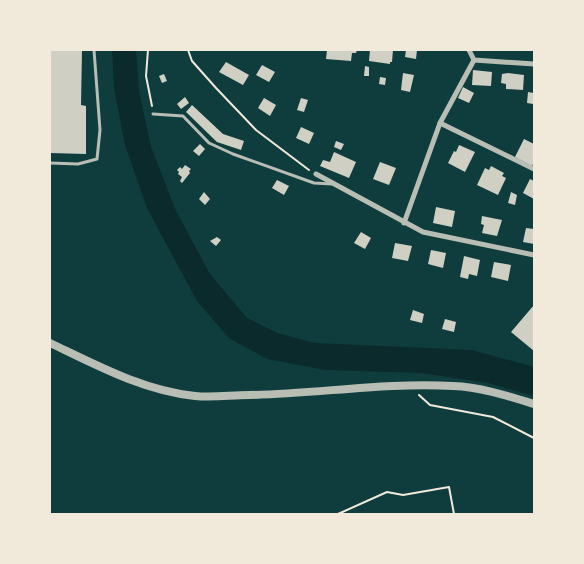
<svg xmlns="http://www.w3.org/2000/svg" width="584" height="564" viewBox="0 0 584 564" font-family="Commissioner,sans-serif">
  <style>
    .water { fill: #0a2a2b }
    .building { fill: #cfcfc3 }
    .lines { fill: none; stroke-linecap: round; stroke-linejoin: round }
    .path { stroke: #f1e9da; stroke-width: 2 }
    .service { stroke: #b8beb3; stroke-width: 3 }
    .minor { stroke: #b8beb3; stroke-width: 5 }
    .tertiary { stroke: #b8beb3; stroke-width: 8 }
  </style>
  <rect width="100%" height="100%" fill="#0f3d3e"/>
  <path class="water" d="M112,50H136L139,91L151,147L176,211L210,274L247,318L277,333L315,343L472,350L534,367V396L488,383L421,373L325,370L267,359L229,338L197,301L147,208L125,145L114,88Z"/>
  <g class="building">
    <path d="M50,50H82L81,105L86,106V154L50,153Z"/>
    <path d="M327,50H357L356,53H352L351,61L326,59Z"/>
    <path d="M370,50H393L392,62H390V64L369,61Z"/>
    <path d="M406,50H417L416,59L405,57Z"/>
    <path d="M226,62L249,75L243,85L219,72Z"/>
    <path d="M262,65L275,72L269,82L256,75Z"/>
    <path d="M365,66L369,67V76H364Z"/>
    <path d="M473,70L492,72L491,86L472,85Z"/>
    <path d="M403,73L414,75L410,92L401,90Z"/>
    <path d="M508,73L524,75L523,90L506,89V84L501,83L502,74Z"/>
    <path d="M164,74L167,81L162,83L159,76Z"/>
    <path d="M380,77L386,78L385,85L379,84Z"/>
    <path d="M463,87L474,93L469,103L458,98Z"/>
    <path d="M528,92L534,93L533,104L527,103Z"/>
    <path d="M185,97L189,103L181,109L177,104Z"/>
    <path d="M264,98L276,105L270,116L258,108Z"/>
    <path d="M301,98L308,100L304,112L297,110Z"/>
    <path d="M192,105L223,134L244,141L241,150L217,142L186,112Z"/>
    <path d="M301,127L314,133L309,144L296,138Z"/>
    <path d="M524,139L534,144V162L532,166L515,157Z"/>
    <path d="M336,141L344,144L341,150L334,147Z"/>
    <path d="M200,144L205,149L199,156L193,151Z"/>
    <path d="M459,145L475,152L465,172L448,163L454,151L456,152Z"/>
    <path d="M334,152L356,162L349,178L320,166L323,160L330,162Z"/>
    <path d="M380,162L396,168L389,185L373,179Z"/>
    <path d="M185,165L191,169L189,171L190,173L182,183L180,181L182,177L178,174L179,172L177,170L180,167L182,169Z"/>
    <path d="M491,166L504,173L502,176L506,178L498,195L477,185L485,168L489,170Z"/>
    <path d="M530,179L534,181V199L523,193Z"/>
    <path d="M277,180L289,186L284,195L272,188Z"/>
    <path d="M204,192L210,199L205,205L199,199Z"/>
    <path d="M511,192L517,195L515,205L508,203Z"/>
    <path d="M436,207L455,211L452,227L433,223Z"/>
    <path d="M482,216L502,220L497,236L482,233L484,225L481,224Z"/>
    <path d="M526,228L534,229V244L523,242Z"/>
    <path d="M361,232L371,238L365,249L354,243Z"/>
    <path d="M217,237L221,240L216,246L210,241Z"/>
    <path d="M395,243L412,246L408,261L392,258Z"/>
    <path d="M431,250L446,253L443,268L428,264Z"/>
    <path d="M464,256L480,260L477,276L469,274L468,279L460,277Z"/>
    <path d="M494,262L511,265L508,281L491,277Z"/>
    <path d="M534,305V351L511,332Z"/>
    <path d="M413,310L424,314L422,323L410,320Z"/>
    <path d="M445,319L456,322L454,332L442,329Z"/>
  </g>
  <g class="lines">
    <g class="path">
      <path d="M148,50L146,76L152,106"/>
      <path d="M188,50L192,61L216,88L256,130L309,170"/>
      <path d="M419,395L430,405L493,417L534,438"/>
      <path d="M338,514L387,492L403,495L449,487L454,514"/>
    </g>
    <g class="service">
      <path d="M153,114L183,116L209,143L233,154L314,183L332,184"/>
      <path d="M50,163L78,164L97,159L100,130L94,50"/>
    </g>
    <g class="minor">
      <path d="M469,50L474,60L534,64"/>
      <path d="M440,123L534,169"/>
      <path d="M316,174L423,232L534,255"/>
      <path d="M404,223L440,123L474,60"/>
    </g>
    <path class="tertiary" d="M50,343C96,365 144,391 195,396C213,398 231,395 249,395C317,394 385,382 453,386C480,387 508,396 534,404"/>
  </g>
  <rect width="584" height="564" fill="none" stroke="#f1e9da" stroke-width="102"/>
</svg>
